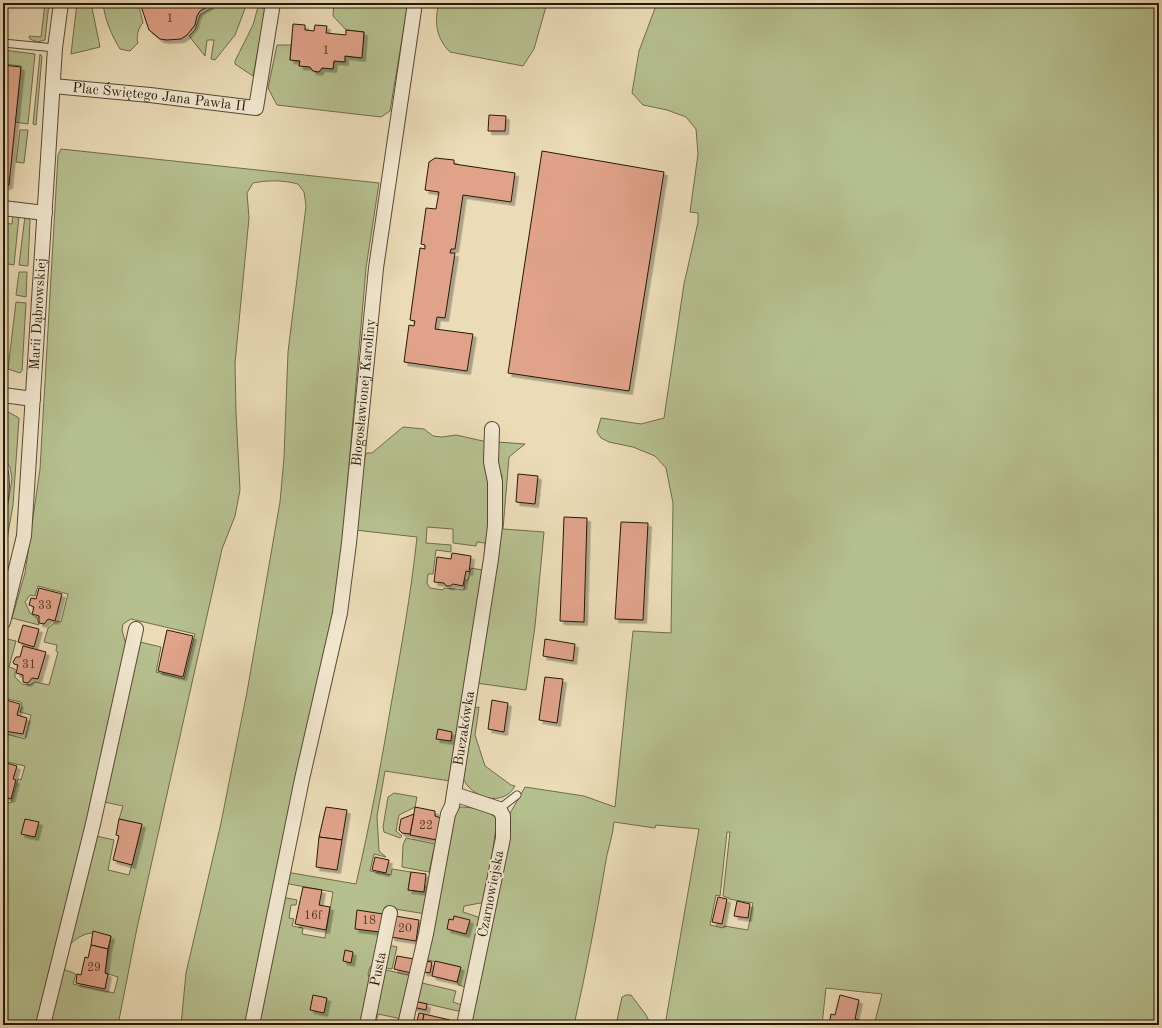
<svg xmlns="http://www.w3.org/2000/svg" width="1162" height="1028" viewBox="0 0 1162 1028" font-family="'Old Standard TT',serif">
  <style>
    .green { fill: #b6c08f; stroke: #6e6c4c; fill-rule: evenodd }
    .building { fill: #e0a38a; stroke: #25180a; filter: url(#shadow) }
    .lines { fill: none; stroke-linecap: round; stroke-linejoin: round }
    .lane-casing { stroke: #564935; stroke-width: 9 }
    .street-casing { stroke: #564935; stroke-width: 16 }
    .lane { stroke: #f2e8d0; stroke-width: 7 }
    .street { stroke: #f2e8d0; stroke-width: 14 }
    .labels { text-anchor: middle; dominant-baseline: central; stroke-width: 4; stroke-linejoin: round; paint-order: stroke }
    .number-label { font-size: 12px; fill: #543b2a }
    .street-label { font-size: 14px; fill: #25180a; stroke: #f2e8d0 }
  </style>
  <defs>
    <filter id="shadow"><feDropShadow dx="3.5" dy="3.5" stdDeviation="0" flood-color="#0004"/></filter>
  </defs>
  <rect width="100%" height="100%" fill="#ebdcb7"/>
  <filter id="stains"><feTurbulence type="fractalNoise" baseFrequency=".005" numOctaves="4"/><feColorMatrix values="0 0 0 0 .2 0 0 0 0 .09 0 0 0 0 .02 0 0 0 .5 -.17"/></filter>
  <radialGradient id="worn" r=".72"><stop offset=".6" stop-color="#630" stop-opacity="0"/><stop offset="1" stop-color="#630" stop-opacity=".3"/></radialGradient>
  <g class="green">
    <path d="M45,3H49L45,40L37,42L30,39L29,36L41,37Z"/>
    <path d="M77,3H91L100,47L71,54Z"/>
    <path d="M103,3H134L140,10L143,23C138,27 136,38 138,43L130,51L120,49C111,34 105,20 103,3Z"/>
    <path d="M220,3L246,6L235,35L215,60L211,59L214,40H207L205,56L189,36L195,30L200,15Z"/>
    <path d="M334,3H408L390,111L381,117L277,105L268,88L277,45H291L290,60L300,61L299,66L310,67L316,72H319L322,68L333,69L334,61L344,62L345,56L361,58L364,32L346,30L333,16Z"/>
    <path d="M439,3H547L534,49L523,66L450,52C436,38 434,22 439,3Z"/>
    <path d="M657,3H1159V1025H874L882,994L826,988L822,1025H665L699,829L656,825L655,828L614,822C613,837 607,850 605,866C596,919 586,972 574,1025H486L469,1020L508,817L525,787L584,796L615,807L633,631L671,633L673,503L666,468L655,456L633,447L609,442L601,438L597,432L601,418L641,424L664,418L684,284L698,222V213L690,212L698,154L696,129L686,117L667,110L643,105L632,93L639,51ZM727,832H730L723,896L729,898V899L753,903L748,930L724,926L723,928L710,925L716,895L720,896Z"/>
    <path d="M258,7L266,9L253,76L235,64V61L253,25Z"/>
    <path d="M3,50L35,54L28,124L15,122L21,66L3,64Z"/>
    <path d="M40,54L42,56L36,125L33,124Z"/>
    <path d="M20,130H28L24,163L16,162Z"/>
    <path d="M61,149L379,183L366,268L336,616L249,1025H181L186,973L221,823L247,692L280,502L284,458L288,352L306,206L304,192L298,184C282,180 269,180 253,183L247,193L249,218L235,363L236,413L240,490L235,516L222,549L137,928L118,1025H50L63,969L76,974L73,984L114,993L118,977L105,973L111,936C92,931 85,931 69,945L96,836L114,840L108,870L129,875L142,824L119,819L123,806L104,802L140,642L161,647L156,672L184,679L195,634L131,619L123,624L122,630L126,645V664L40,1025H3V836L5,829L3,828V801L11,803L18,779L21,780L25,766L3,761V733L25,739L31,715L20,712L22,706L21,702L3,698V652L7,639L16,641L9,667L15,669V677L22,684L30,685L35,682L49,685L58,652L56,651L57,645L44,642L48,628L57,621L61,622L68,594L38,586L35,596L30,595L25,602L30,613L37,618L39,625L12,618L25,573L40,469L58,155Z"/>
    <path d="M13,215L19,216L14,265L3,263V223L12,224Z"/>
    <path d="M25,216L30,220L28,266L19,265Z"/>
    <path d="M19,272H27L26,297L16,295Z"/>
    <path d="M16,302L26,303L22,371L20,373L8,369Z"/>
    <path d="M3,409L19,418L13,505L6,545H3V533L12,479L10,467L3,458Z"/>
    <path d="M403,427L424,429L433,436L442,437L456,435L483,441L525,444L509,457L503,529L544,532L535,626L526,690L476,683L497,539L502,475L496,472L489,551L485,550V543L477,542L476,546L453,543V529L427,527L426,543L451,545V552L436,550L433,574H428L427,583L430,588L443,590L444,588L464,590L465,580H468L471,568L482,570L450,781L385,771L377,816L379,851L386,857L374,854L370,871L391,875L392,869L411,872L408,890L423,892L424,886L431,889L426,914L395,909L377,964L370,967L368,974L372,986L364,1025L347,1022L346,1025L330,1022L329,1025H257L282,897L297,900L296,905H291L289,918L294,919L292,926L303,928L302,934L325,938L333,892L284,883L286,872L356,884C370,824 381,765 391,705C401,649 411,594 417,537L355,530L361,476L366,453H372Z"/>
    <path d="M479,707L475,735L485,766L511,785L515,786C503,808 471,798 463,778L470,709Z"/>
    <path d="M394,793L417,797L415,807L399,815L396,831L402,836L400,838L384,832L383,827L388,797Z"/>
    <path d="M458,807C472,807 487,809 497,819L486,902L464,906L463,912L478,917L480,920L467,988L459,985L457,982L460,967L423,959L452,815Z"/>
    <path d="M406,838L435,844L429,872L402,867L403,845Z"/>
    <path d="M388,945L397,947L392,969L386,968V970L413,976L402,1019L378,1014L375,1025H371Z"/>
    <path d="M422,983L456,991L453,1002L462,1005L461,1010L458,1011L414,1001Z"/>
    <path d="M626,995H631L646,1015L651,1025H616L622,997Z"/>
  </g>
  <g class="building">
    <path d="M140,3H210L211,5L200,11L197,16L195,25L187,35L181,39L167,40L160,39L149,30Z"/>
    <path d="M293,24L305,25V30L314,31L315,25L327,26L326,33L346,35V30L364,32L362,58L345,56V62L334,61L333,69L322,68L319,72L313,71L310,67L299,66L300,61L290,60Z"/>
    <path d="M3,65L21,67L9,185L3,187Z"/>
    <path d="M489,115L506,116L505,131H488Z"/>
    <path d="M542,151L664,172L629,391L508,373Z"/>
    <path d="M435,158L454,160V164L515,173L511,202L463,195L455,249H451L450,253H455L445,318L437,317L435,329L473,334L467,371L404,362L409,325L414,326L415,321L410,320L420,248L425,249V245L421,244L426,208L436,209L439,192L425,190L429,162Z"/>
    <path d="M518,474L538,476L535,504L516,502Z"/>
    <path d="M564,517L587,518L584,622L560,621Z"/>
    <path d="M621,522L648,523L643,620L615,619Z"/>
    <path d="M452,553L471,556L469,572L466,571L463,586L453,584L450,586H446L444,583L434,582L437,557L451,559Z"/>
    <path d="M39,588L62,594L55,621L48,619L44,624L39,623V616L32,614L34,607L29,605L31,598L36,599Z"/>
    <path d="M23,625L39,629L34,647L18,642Z"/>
    <path d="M167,630L193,636L183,677L158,671Z"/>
    <path d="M545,639L575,644L573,661L543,656Z"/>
    <path d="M23,646L46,652L38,679L32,678L28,683L23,682V675L16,673L18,665L14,664L13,662L16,657H20Z"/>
    <path d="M545,677L563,679L557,723L539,720Z"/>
    <path d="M6,700L20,704L17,715L27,718L23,734L4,731L3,711Z"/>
    <path d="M492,700L508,703L504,732L488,729Z"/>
    <path d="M438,729L452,732L451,741L436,739Z"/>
    <path d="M3,762L17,766L13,779L16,780L11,799L3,796Z"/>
    <path d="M326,807L347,810L342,840L319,837Z"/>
    <path d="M415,807L435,811V816L441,818L437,840L410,835Z"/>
    <path d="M414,814L410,834L402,833L399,830L401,819Z"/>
    <path d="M25,819L39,822L35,837L21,834Z"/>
    <path d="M119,819L142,824L132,865L113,860L119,836L116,835Z"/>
    <path d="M319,837L342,840L337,870L316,867Z"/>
    <path d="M375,857L389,860L386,873L372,870Z"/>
    <path d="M411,872L426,874L424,892L408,890Z"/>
    <path d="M303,887L322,890L319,905L330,907L326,930L295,924Z"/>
    <path d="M718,897L727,899L722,924L712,922Z"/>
    <path d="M737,901L750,904L748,918L734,916Z"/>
    <path d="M357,910L383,914L380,932L355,929Z"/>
    <path d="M395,916L419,920L416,941L391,937Z"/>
    <path d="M454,916L470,920L466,934L447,929L449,919L453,920Z"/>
    <path d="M93,931L111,936L108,949L91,945Z"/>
    <path d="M91,945L108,949L105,973L108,974L105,989L76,983L77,974L81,975L85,957L88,958Z"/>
    <path d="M345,950L353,952L351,963L343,961Z"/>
    <path d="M397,956L414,959L411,973L394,969Z"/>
    <path d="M425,961L432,962L430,973L423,972Z"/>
    <path d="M435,961L461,967L457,982L432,976Z"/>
    <path d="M313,995L327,998L324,1013L310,1010Z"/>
    <path d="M840,995L859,1000L855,1019L859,1020L858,1025H829L831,1014L835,1015Z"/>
    <path d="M414,1001L427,1004L426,1010L413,1007Z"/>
    <path d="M419,1013L424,1014L422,1025H416Z"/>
    <path d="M424,1014L450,1020L449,1025H422Z"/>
  </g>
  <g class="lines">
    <g class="lane-casing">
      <g id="lane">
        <path d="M3,43L55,48"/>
        <path d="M3,466C7,480 6,493 3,507"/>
        <path d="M499,809L517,795"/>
      </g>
    </g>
    <g class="street-casing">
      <g id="street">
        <path id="s1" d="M53,86L150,95L256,108L273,3"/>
        <path d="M3,208L45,213"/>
        <path d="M3,395L33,399"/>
        <path id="s2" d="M3,622L24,536L55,48L61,3"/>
        <path d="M454,794L499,809L503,816V838L464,1025"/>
        <path d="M43,1025L93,824L136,629"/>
        <path id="s3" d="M252,1025L302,779L340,613L349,543L376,268L415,3"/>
        <path id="s4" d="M367,1025L390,913"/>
        <path id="s5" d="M405,1025L426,934L448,814L452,806L491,559L495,526V482L491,462L492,429"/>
      </g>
    </g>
    <use href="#lane" class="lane"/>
    <use href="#street" class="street"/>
  </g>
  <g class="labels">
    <g class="number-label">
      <text x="170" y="19">1</text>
      <text x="326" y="51">1</text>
      <text x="45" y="606">33</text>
      <text x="29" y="665">31</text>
      <text x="426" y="826">22</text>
      <text x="313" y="916">16f</text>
      <text x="369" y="921">18</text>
      <text x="405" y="929">20</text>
      <text x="94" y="968">29</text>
    </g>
    <g class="street-label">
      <text stroke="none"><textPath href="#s1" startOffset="107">Plac Świętego Jana Pawła II</textPath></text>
      <text stroke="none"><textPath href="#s2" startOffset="311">Marii Dąbrowskiej</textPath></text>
      <text stroke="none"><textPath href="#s3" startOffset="643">Błogosławionej Karoliny</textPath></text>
      <text stroke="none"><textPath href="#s5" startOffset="303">Buczakówka</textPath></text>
      <text transform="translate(491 894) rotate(-79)">Czarnowiejska</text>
      <text stroke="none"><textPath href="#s4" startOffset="57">Pusta</textPath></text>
    </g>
  </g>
  <rect width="1162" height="1028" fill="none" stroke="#ebdcb7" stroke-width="16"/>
  <rect x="4" y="4" width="1154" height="1020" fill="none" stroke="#25180a" stroke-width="2"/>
  <rect x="8" y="8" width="1146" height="1012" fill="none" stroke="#25180a"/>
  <rect width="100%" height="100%" filter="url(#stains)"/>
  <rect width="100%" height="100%" fill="url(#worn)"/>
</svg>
